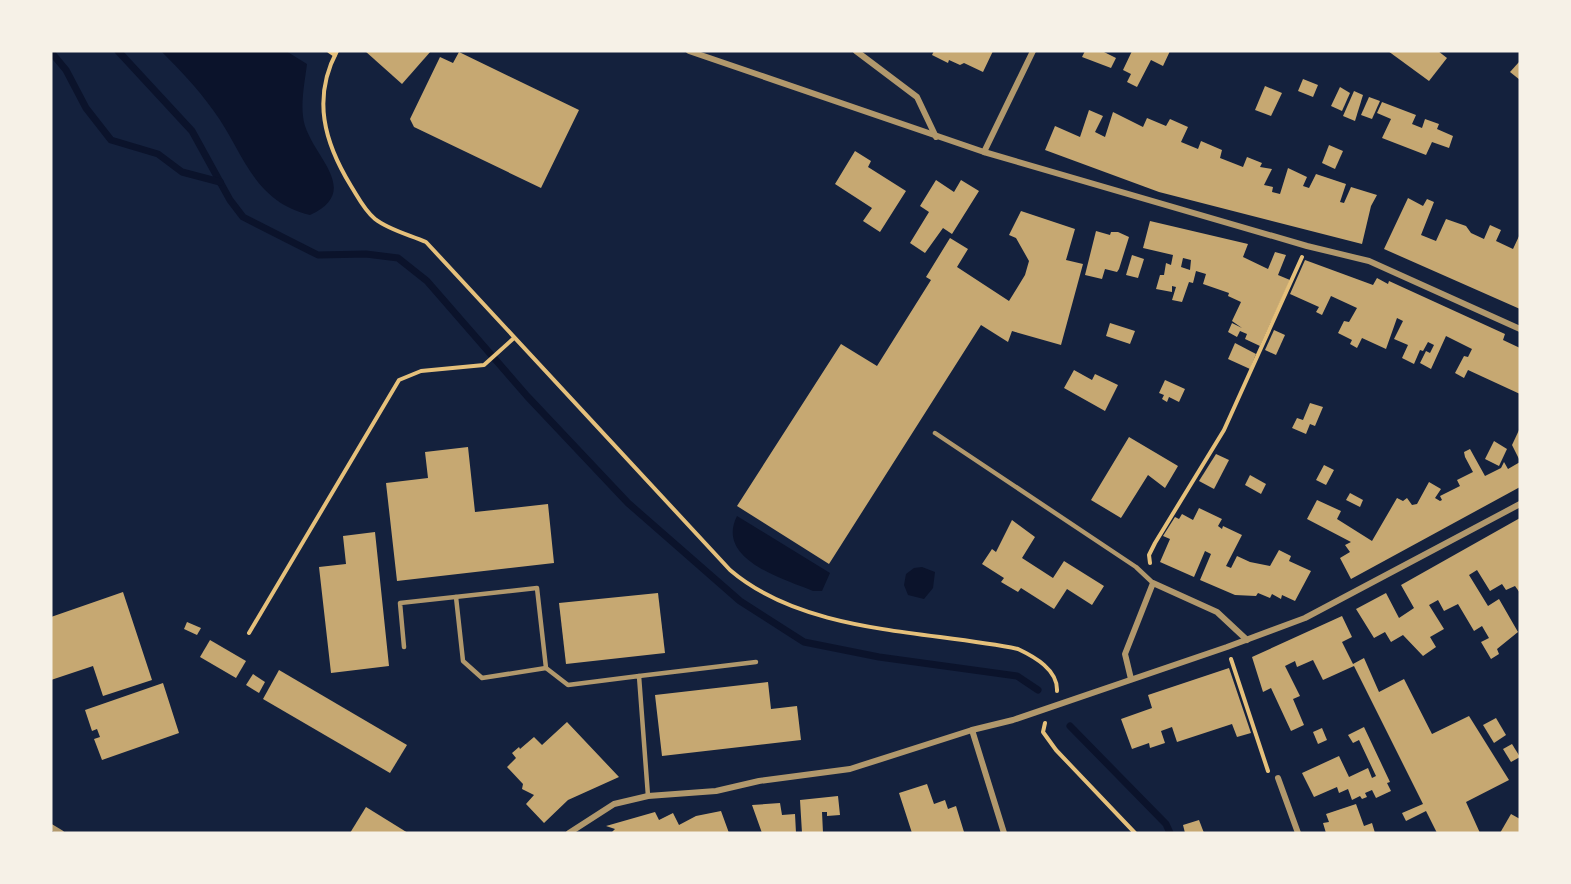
<svg xmlns="http://www.w3.org/2000/svg" width="1571" height="884" viewBox="0 0 1571 884" font-family="Jost,sans-serif">
  <style>
    .water { fill: #0b132b }
    .lines { fill: none; stroke-linecap: round; stroke-linejoin: round }
    .stream { stroke: #0b132b; stroke-width: 7 }
    .building { fill: #c6a872; fill-rule: evenodd }
    .path { stroke: #e5c07b; stroke-width: 4 }
    .service { stroke: #b1986c; stroke-width: 4.5 }
    .minor { stroke: #b1986c; stroke-width: 6 }
  </style>
  <rect width="100%" height="100%" fill="#14213d"/>
  <g class="water">
    <path d="M161,51H286L307,64C305,80 301,100 303,116C306,153 366,189 310,215C252,201 244,152 213,110C198,89 180,70 161,51Z"/>
    <path d="M737,516L830,573L822,591H813C783,579 715,559 737,516Z"/>
    <path d="M922,567L935,572L933,588L924,599L908,595L904,585L906,574L914,568Z"/>
  </g>
  <g class="lines">
    <g class="stream">
      <path d="M118,51L192,131L230,200L243,217L318,255L366,254L398,258L427,281L527,396L628,503L740,601L804,642L879,657L1017,676L1038,690"/>
      <path d="M51,52L66,70L86,108L111,140L158,154L182,172L220,182"/>
      <path d="M1070,726L1166,824L1170,833"/>
    </g>
  </g>
  <g class="building">
    <path d="M365,51H431L402,84Z"/>
    <path d="M934,51H993L983,72L964,63L960,65L949,60L948,63L932,55Z"/>
    <path d="M1085,51H1102L1116,58L1111,68L1082,57Z"/>
    <path d="M1132,51H1170L1163,66L1151,60L1137,87L1127,82L1131,74L1123,70Z"/>
    <path d="M1388,51H1438L1447,58L1429,81Z"/>
    <path d="M459,52L579,110L541,188L414,127L410,119L440,57L453,63Z"/>
    <path d="M1519,62L1520,63V80L1510,72Z"/>
    <path d="M1303,79L1318,85L1313,97L1298,91Z"/>
    <path d="M1265,86L1282,93L1271,116L1255,110Z"/>
    <path d="M1340,87L1350,93L1342,111L1331,106Z"/>
    <path d="M1354,91L1363,95L1355,121L1343,116Z"/>
    <path d="M1369,97L1380,101L1372,119L1361,115Z"/>
    <path d="M1382,102L1416,115L1412,124L1422,128L1425,119L1439,124L1437,129L1453,136L1449,148L1432,142L1426,155L1382,138L1391,119L1377,113Z"/>
    <path d="M1089,110L1103,116L1095,132L1105,137L1113,112L1143,127L1147,118L1166,126L1170,119L1188,127L1181,142L1198,149L1201,141L1222,150L1220,158L1243,167L1247,157L1262,163L1260,167L1272,169L1264,185L1273,187L1272,192L1280,194L1288,168L1307,177L1303,186L1309,188L1316,174L1346,184L1340,202L1344,203L1351,187L1377,195L1371,206L1362,244L1159,192L1045,150L1055,126L1080,137Z"/>
    <path d="M1329,145L1343,151L1335,169L1322,163Z"/>
    <path d="M855,151L871,161L868,167L906,191L880,232L863,221L872,208L835,184Z"/>
    <path d="M936,180L954,192L961,180L979,191L952,234L943,228L925,253L910,243L929,212L920,206Z"/>
    <path d="M1408,198L1423,206L1427,199L1434,202L1421,235L1436,241L1446,219L1466,226L1471,233L1484,239L1490,225L1501,230L1496,241L1513,249L1520,234V309L1384,249Z"/>
    <path d="M1021,211L1075,229L1066,260L1083,264L1061,345L1012,331L1008,342L981,325L829,564L737,506L841,344L877,366L931,280L926,277L950,238L968,249L957,267L1009,301L1025,275L1029,261L1016,238L1009,235Z"/>
    <path d="M1150,221L1248,244L1243,257L1268,269L1275,252L1286,255L1278,275L1290,280L1260,346L1245,339L1247,334L1240,331L1237,337L1228,332L1232,323L1242,328L1232,321L1241,302L1228,296L1229,293L1203,284L1206,274L1196,271L1193,283L1189,282L1182,302L1172,300L1176,287L1172,286V292L1156,289L1160,275H1164L1166,263L1171,265L1173,255L1143,248ZM1183,258L1191,260L1190,270L1181,267Z"/>
    <path d="M1096,231L1110,235L1111,232H1118L1129,237L1119,269L1117,272L1105,269L1102,279L1085,275Z"/>
    <path d="M1132,255L1144,259L1138,278L1126,275Z"/>
    <path d="M1305,260L1373,285L1377,278L1388,284L1389,281L1505,334L1503,340L1520,348V394L1468,370L1464,378L1455,373L1464,356L1468,357L1472,349L1446,336L1431,369L1420,363L1426,351L1430,353L1434,345L1428,342L1423,351L1420,350L1414,364L1402,358L1408,345L1394,339L1403,321L1397,318L1386,349L1362,338L1357,348L1350,344L1352,340L1338,333L1344,321L1349,322L1357,308L1331,296L1322,315L1316,312L1319,307L1290,294Z"/>
    <path d="M1110,323L1135,331L1130,344L1106,336Z"/>
    <path d="M1274,330L1285,335L1276,355L1265,350Z"/>
    <path d="M1235,343L1256,354L1250,369L1228,359Z"/>
    <path d="M1074,370L1092,380L1095,374L1118,385L1105,411L1064,388Z"/>
    <path d="M1165,380L1185,389L1179,402L1169,397L1167,402L1162,399L1164,395L1159,393Z"/>
    <path d="M1310,403L1323,407L1315,426L1310,424L1306,434L1292,428L1297,418L1303,420Z"/>
    <path d="M1520,428V461L1512,445Z"/>
    <path d="M1129,437L1178,466L1165,488L1148,475L1121,518L1091,500Z"/>
    <path d="M1494,441L1507,449L1499,466L1485,459Z"/>
    <path d="M468,447L475,512L548,504L554,563L397,581L386,483L428,478L425,452Z"/>
    <path d="M1470,449L1485,476L1501,468L1504,462L1508,469L1520,462V487L1351,579L1340,558L1350,552L1345,545L1351,542L1307,519L1317,500L1341,511L1337,519L1372,541L1397,498L1403,501L1407,498L1412,505L1417,504L1429,482L1441,489L1435,498L1440,501L1442,500L1440,496L1460,486L1457,480L1473,472L1465,457L1464,452Z"/>
    <path d="M1216,454L1229,460L1214,489L1199,481Z"/>
    <path d="M1324,465L1334,470L1326,485L1316,480Z"/>
    <path d="M1250,475L1266,484L1261,494L1245,485Z"/>
    <path d="M1350,493L1363,500L1360,507L1346,500Z"/>
    <path d="M1199,508L1222,519L1218,526L1222,529L1223,526L1242,535L1226,566L1231,568L1237,556L1250,562L1270,566L1279,550L1291,556L1289,561L1311,571L1295,601L1282,595L1281,599L1272,594L1270,598L1258,593L1256,596L1235,595L1200,580L1211,554L1205,551L1194,577L1160,562L1170,539L1163,536L1175,517L1179,519L1182,514L1193,520Z"/>
    <path d="M1520,518V593L1515,586L1506,590L1502,584L1490,591L1477,570L1469,575L1488,606L1499,599L1518,632L1497,649L1499,654L1491,659L1481,642L1489,638L1482,626L1474,631L1458,604L1444,611L1438,600L1429,605L1444,629L1430,637L1436,647L1423,656L1403,635L1391,642L1385,632L1374,638L1356,609L1386,593L1399,618L1414,608L1401,585Z"/>
    <path d="M1012,520L1035,537L1022,558L1053,578L1064,561L1104,586L1092,605L1067,589L1054,609L1021,588L1018,592L1001,582L1004,578L982,564L992,549L996,552Z"/>
    <path d="M375,532L389,666L331,673L319,567L346,564L343,536Z"/>
    <path d="M123,592L152,680L103,696L93,666L51,680V617Z"/>
    <path d="M658,593L665,653L566,664L559,603Z"/>
    <path d="M1342,616L1352,637L1342,642L1353,664L1364,658L1379,692L1404,679L1432,734L1469,716L1509,780L1466,802L1480,833H1437L1426,811L1406,821L1402,813L1423,804L1354,666L1323,680L1313,660L1297,667L1295,661L1285,666L1300,696L1293,699L1304,725L1291,731L1271,688L1263,692L1252,657Z"/>
    <path d="M187,622L201,628L197,635L184,629Z"/>
    <path d="M210,640L246,661L236,678L200,657Z"/>
    <path d="M1229,668L1251,733L1237,737L1232,724L1177,742L1172,727L1161,731L1165,743L1150,748L1149,743L1132,749L1121,719L1152,708L1148,695Z"/>
    <path d="M279,670L407,745L390,773L263,699Z"/>
    <path d="M253,674L265,682L259,693L246,685Z"/>
    <path d="M768,682L771,709L797,706L801,740L662,756L655,695Z"/>
    <path d="M163,683L179,733L102,760L94,739L100,737L97,729L92,731L85,710Z"/>
    <path d="M1496,718L1506,735L1494,743L1483,725Z"/>
    <path d="M567,722L619,777L568,800L544,823L526,804L534,795L522,789L523,784L507,767L516,758L512,753L519,747L520,749L534,737L542,745Z"/>
    <path d="M1364,727L1390,782L1387,783L1391,791L1376,798L1372,790L1365,793L1367,797L1362,799L1360,796L1352,800L1348,789L1339,793L1337,787L1314,797L1302,773L1339,756L1349,777L1368,768L1372,778L1376,776L1359,740L1353,743L1348,735Z"/>
    <path d="M1322,728L1327,740L1318,744L1313,732Z"/>
    <path d="M1512,744L1520,757L1511,762L1503,749Z"/>
    <path d="M927,784L934,804L945,800L948,809L956,806L964,832L912,833L899,793Z"/>
    <path d="M838,796L840,815L827,816V812H822L823,833H802L800,800Z"/>
    <path d="M780,803L782,815L795,814L796,833H762L752,805Z"/>
    <path d="M1356,804L1364,826L1372,823L1375,833H1326L1323,823L1329,822L1326,814Z"/>
    <path d="M366,807L408,833H350Z"/>
    <path d="M721,811L729,833H611L615,829L606,826L655,812L659,820L673,813L679,825L696,816Z"/>
    <path d="M1511,814L1520,819V833H1500Z"/>
    <path d="M1199,820L1204,833H1185L1183,825Z"/>
  </g>
  <g class="lines">
    <g class="path">
      <path d="M329,51L335,55"/>
      <path d="M337,51C312,98 324,142 351,186C358,197 364,210 375,219C389,230 410,235 426,242L730,570C805,634 925,630 1018,649C1035,657 1058,670 1057,691"/>
      <path d="M1150,563L1149,555L1155,543L1224,430L1302,257"/>
      <path d="M249,633L399,380L421,371L484,365L514,338"/>
      <path d="M1231,659L1268,771"/>
      <path d="M1045,723L1043,732L1056,750L1135,833"/>
    </g>
    <g class="service">
      <path d="M935,433L1136,567L1153,583"/>
      <path d="M456,597L463,661L482,678L546,668"/>
      <path d="M404,647L400,603L537,588L546,668L568,685L639,676L648,796"/>
      <path d="M639,676L756,662"/>
    </g>
    <g class="minor">
      <path d="M689,51L984,152L1307,246L1369,261L1520,329"/>
      <path d="M856,51L917,97L936,137"/>
      <path d="M984,152L1033,51"/>
      <path d="M1131,679L1125,654L1153,583L1217,612L1247,640"/>
      <path d="M972,730L1004,833"/>
      <path d="M1278,778L1298,833"/>
      <path d="M51,827L61,833"/>
      <path d="M569,833L614,804L648,796L716,791L759,781L850,769L972,730L1013,720L1227,647L1305,618L1520,504"/>
    </g>
  </g>
  <rect width="1571" height="884" fill="none" stroke="#f6f1e7" stroke-width="105"/>
</svg>
